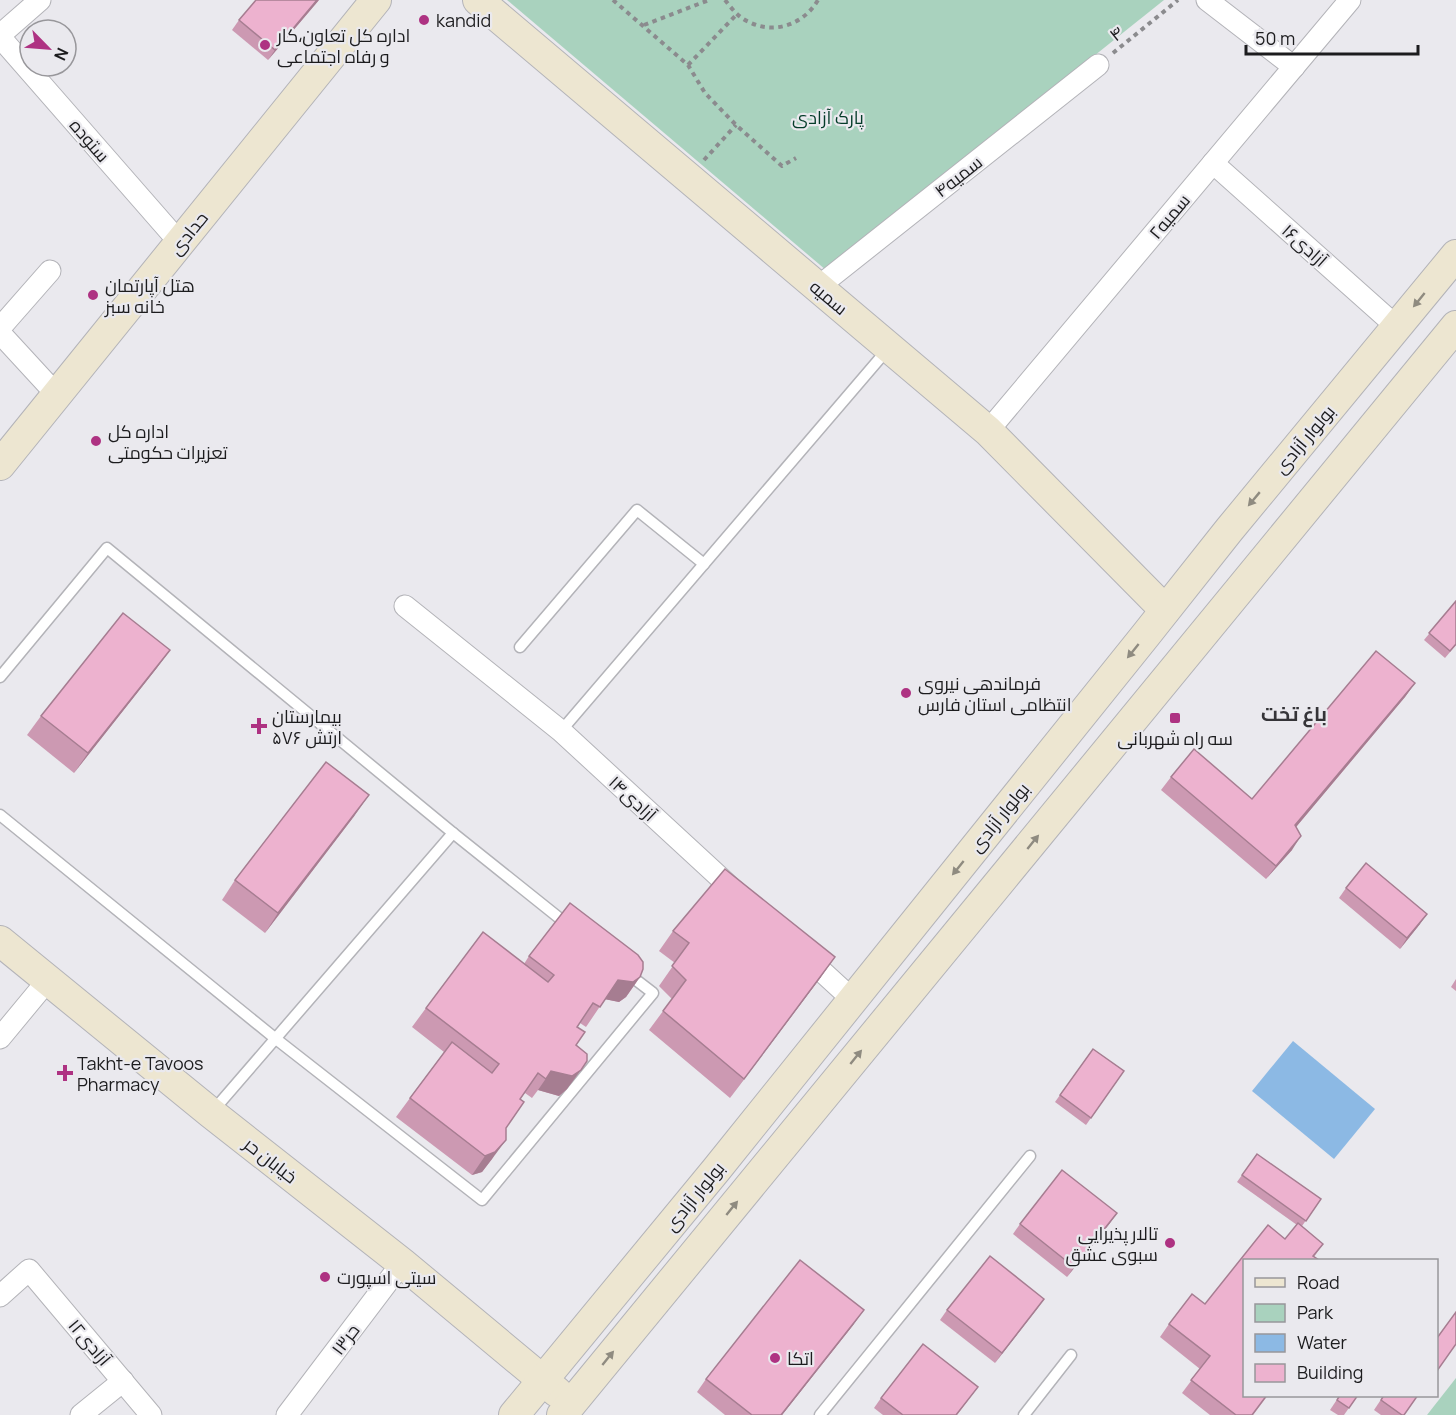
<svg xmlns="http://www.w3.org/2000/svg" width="1456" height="1415" viewBox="0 0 1456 1415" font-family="Manrope,Cairo,sans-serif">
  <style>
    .green { fill: #a9d2be }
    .water { fill: #8cb9e4 }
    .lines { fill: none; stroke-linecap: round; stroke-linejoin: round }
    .lane-casing { stroke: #b3b3b8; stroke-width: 13 }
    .street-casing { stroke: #b3b3b8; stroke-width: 23 }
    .secondary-casing { stroke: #b3b3b8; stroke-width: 32 }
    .path { stroke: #8b8b8e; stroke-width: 4; stroke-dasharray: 4.5 4.5; stroke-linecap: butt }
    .lane { stroke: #fff; stroke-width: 10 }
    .street { stroke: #fff; stroke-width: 21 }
    .secondary { stroke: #ede6d1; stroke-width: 30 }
    .wall { fill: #cc99b2 }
    .shaded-wall { fill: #a67d91 }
    .building { fill: #edb2cf; stroke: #a67d91; stroke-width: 1.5 }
    .oneway { fill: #8f8b80 }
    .poi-dot { fill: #ae3282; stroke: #eae9ee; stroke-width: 2 }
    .labels { text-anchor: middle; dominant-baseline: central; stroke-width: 4.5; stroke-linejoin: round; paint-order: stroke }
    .poi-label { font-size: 18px; fill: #1c1c1e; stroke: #eae9ee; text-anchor: start }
    .street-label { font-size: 18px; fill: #1c1c1e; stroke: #eae9ee }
    .park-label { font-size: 18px; fill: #043c29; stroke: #eae9ee }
    .neighbourhood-label { font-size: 20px; font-weight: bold; fill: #353438; stroke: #eae9ee }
  </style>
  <rect width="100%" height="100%" fill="#eae9ee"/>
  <g class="green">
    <path d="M507,0H1164L826,270Z"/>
    <path d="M1456,1378V1415H1427Z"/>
  </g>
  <path class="water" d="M1293,1041L1375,1109L1334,1159L1252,1091Z"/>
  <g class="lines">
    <g class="lane-casing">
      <g id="lane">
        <path d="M520,647L637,510L704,564"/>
        <path d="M0,677L107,548L453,833L568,925"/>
        <path d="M561,731L887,350"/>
        <path d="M0,815L276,1039L482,1200L653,993L627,973"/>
        <path d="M212,1112L453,833"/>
        <path d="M820,1415L1030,1156"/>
        <path d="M1024,1415L1071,1355"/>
      </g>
    </g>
    <g class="street-casing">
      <g id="street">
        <path d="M1207,0L1294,67"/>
        <path d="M0,35L40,0"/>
        <path d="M0,37L180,243"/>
        <path d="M1213,163L1397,327"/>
        <path d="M818,287L1098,65"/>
        <path d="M0,328L50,271"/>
        <path d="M0,333L57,395"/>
        <path d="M988,431L1350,0"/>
        <path d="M405,606L561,731L740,896"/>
        <path d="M803,954L852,999"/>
        <path d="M0,1038L48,980"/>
        <path d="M0,1296L29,1270L151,1415"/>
        <path d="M81,1415L123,1381"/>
        <path d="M287,1415L402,1263"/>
      </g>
    </g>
    <g class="secondary-casing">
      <g id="secondary">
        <path d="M478,0L988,431L1165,610"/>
        <path d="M0,465L376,0"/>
        <path d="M0,941L211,1113L402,1263L557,1392"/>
        <path d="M514,1415L716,1170L1145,636L1229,530L1456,255"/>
        <path d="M562,1415L1456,326"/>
      </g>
    </g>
    <g class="path">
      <path d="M613,0L688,65L705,93L736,125L782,166L796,158"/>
      <path d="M725,0C732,9 739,18 749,22C775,35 804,24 818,0"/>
      <path d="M644,25L709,0"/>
      <path d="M1113,53L1178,0"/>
      <path d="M688,65L737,14"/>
      <path d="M704,160L736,125"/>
    </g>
    <use href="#lane" class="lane"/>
    <use href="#street" class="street"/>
    <use href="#secondary" class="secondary"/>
  </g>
  <g class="wall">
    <path d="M319,0L268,60L232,30L239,20Z"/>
    <path d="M1456,601V645L1445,658L1424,640Z"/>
    <path d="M170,650L156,669L74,773L27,735L41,716Z"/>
    <path d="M1415,683L1405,697L1296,827L1292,850L1266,879L1161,790L1171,777L1252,799Z"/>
    <path d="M355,815L265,933L222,900L235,880Z"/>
    <path d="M1346,888L1420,924L1400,949L1339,898Z"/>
    <path d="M673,931L821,977L730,1098L649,1030L672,999L659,986L675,963L659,951Z"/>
    <path d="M529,956L640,977L626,997L619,1002L605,999L586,1027L580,1023L577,1027L576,1045L567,1089L559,1096L538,1090L532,1098L525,1093L520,1099L506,1128L492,1159L482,1172L472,1175L396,1117L444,1052L412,1027L426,1008L524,964Z"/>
    <path d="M1456,979V991L1451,987Z"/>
    <path d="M1093,1049L1124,1071L1086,1125L1055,1102Z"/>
    <path d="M1257,1154L1321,1199L1302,1226L1323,1244L1314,1257L1245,1395H1268L1253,1415H1210L1182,1393L1200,1369L1160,1337L1169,1324L1205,1304L1285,1239L1297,1225L1237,1182Z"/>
    <path d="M1110,1223L1067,1277L1013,1234L1020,1224Z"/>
    <path d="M1044,1299L995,1363L940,1320L947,1310Z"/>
    <path d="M854,1324L782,1415H725L697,1392L706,1379Z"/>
    <path d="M978,1387L957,1415H883L874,1408L881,1398Z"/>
    <path d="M1340,1395H1358L1344,1415H1338L1330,1410Z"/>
    <path d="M1384,1395L1405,1415H1381L1374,1410Z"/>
  </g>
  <g class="shaded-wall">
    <path d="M317,0H319L268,60L275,50Z"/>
    <path d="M170,650L156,669L74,773L88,753Z"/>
    <path d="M1415,683L1405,697L1286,839L1295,825Z"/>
    <path d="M369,795L355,815L265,933L278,913Z"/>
    <path d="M1301,836L1292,850L1266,879L1276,866Z"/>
    <path d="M1427,914L1420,924L1400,949L1407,938Z"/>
    <path d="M835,957L821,977L730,1098L744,1079Z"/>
    <path d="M640,977L626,997L619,1002L604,999L618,980Z"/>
    <path d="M581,1070L567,1089L559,1096L538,1090L551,1071Z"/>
    <path d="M506,1140L492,1159L482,1172L472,1175L485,1156Z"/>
    <path d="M1117,1213L1110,1223L1067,1277L1074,1267Z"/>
    <path d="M1044,1299L1037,1309L995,1363L1002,1353Z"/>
    <path d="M864,1310L854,1324L782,1415H781Z"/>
  </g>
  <g class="building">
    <path d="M256,0H317L275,50L239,20Z"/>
    <path d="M1456,601V644L1450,651L1429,633Z"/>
    <path d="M123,613L170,650L88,753L41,716Z"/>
    <path d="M1376,651L1415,683L1295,825L1301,836L1276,866L1171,777L1194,749L1252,799Z"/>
    <path d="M326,762L369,795L278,913L235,880Z"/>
    <path d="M1366,863L1427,914L1407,938L1346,888Z"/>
    <path d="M725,869L835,957L744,1079L663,1011L686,980L672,966L689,943L673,931Z"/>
    <path d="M570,903L638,955L643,962V969L640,977L633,982L618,980L600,1007L593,1003L577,1027L585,1032L576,1045L587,1054V1061L581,1070L572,1076L551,1071L546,1079L538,1073L520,1099L524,1102L506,1128V1140L495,1152L485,1156L410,1098L452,1042L492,1073L499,1064L426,1008L483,932L548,982L554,975L529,956Z"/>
    <path d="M1093,1049L1124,1071L1091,1118L1060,1095Z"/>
    <path d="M1257,1154L1321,1199L1306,1221L1242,1175Z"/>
    <path d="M1062,1170L1117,1213L1074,1267L1020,1224Z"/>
    <path d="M1298,1223L1323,1244L1313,1256L1319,1260H1245V1395H1267L1252,1415H1236L1191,1380L1210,1356L1169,1324L1192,1294L1205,1304L1268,1225L1285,1239Z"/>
    <path d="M990,1256L1044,1299L1002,1353L947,1310Z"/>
    <path d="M800,1260L864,1310L781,1415H752L706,1379Z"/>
    <path d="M1456,1312V1344L1437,1371V1338Z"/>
    <path d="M923,1344L978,1387L956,1415H903L881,1398Z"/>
    <path d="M1340,1395H1358L1349,1408L1337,1400Z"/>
    <path d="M1384,1395H1418L1404,1415H1402L1381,1400Z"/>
  </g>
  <defs><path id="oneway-solid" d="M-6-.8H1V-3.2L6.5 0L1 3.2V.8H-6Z" transform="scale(1.5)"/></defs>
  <g class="oneway">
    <use href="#oneway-solid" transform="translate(1419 300) rotate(129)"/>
    <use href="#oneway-solid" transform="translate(1254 499) rotate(130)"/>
    <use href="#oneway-solid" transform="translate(1133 651) rotate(129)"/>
    <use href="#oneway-solid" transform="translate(1033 842) rotate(-51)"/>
    <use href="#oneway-solid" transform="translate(958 868) rotate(129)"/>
    <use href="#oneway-solid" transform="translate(856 1057) rotate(-51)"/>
    <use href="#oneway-solid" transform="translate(732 1208) rotate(-51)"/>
    <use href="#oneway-solid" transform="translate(608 1358) rotate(-51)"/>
  </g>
  <g class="poi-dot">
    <circle cx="424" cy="20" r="6"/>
    <circle cx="265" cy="45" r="6"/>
    <circle cx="93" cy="295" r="6"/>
    <circle cx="96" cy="441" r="6"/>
    <circle cx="906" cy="693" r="6"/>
    <rect x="1169" y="712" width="12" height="12" rx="3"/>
    <path d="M256 717h6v6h6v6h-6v6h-6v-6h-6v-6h6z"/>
    <path d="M62 1064h6v6h6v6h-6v6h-6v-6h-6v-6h6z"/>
    <circle cx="1170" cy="1243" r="6"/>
    <circle cx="325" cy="1277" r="6"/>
    <circle cx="775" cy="1358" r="6"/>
  </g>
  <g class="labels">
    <g class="poi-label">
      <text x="436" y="20">kandid</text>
      <text x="277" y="35">اداره کل تعاون،کار<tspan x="277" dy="21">و رفاه اجتماعی</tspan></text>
      <text x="105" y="285">هتل آپارتمان<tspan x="105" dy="21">خانه سبز</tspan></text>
      <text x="108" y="431">اداره کل<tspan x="108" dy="21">تعزیرات حکومتی</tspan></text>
      <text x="918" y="683">فرماندهی نیروی<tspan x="918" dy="21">انتظامی استان فارس</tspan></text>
      <text x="272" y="716">بیمارستان<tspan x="272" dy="21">۵۷۶ ارتش</tspan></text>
      <text x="1175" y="738" text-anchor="middle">سه راه شهربانی</text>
      <text x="77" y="1063">Takht-e Tavoos<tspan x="77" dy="21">Pharmacy</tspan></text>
      <text x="1158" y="1233" text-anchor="end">تالار پذیرایی<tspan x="1158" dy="21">سبوی عشق</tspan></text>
      <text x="337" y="1277">سیتی اسپورت</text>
      <text x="787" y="1358">اتکا</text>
    </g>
    <g class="street-label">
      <text transform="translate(1116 33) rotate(-39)">۴</text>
      <text transform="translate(90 140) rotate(49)">ستوده</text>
      <text transform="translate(958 176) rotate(-38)">سمیه۴</text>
      <text transform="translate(1169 216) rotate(-50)">۲سمیه</text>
      <text transform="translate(188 233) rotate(-51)">حدادی</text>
      <text transform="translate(1305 245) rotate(42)">آزادی۱۶</text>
      <text transform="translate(829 297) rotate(40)">سمیه</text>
      <text transform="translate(1304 439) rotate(-50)">بولوار آزادی</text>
      <text transform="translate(633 798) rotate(43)">آزادی۱۴</text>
      <text transform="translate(999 817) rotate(-51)">بولوار آزادی</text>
      <text transform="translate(271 1160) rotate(38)">خیابان حر</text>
      <text transform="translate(694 1196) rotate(-51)">بولوار آزادی</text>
      <text transform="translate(345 1339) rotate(-53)">حر۱۳</text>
      <text transform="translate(90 1342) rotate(50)">آزادی۱۲</text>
    </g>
    <g class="park-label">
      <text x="828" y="117">پارک آزادی</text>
    </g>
    <g class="neighbourhood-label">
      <text x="1294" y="713">باغ تخت</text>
    </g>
  </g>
  <rect x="1243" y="1259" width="195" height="138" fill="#eae9ee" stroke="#98979b" stroke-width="1.5"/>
  <rect x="1255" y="1278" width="30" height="9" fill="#ede6d1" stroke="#98979b" stroke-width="1.5"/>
  <text x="1297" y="1289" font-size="18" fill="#1c1c1e">Road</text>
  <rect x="1255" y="1304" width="30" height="18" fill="#a9d2be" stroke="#98979b" stroke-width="1.5"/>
  <text x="1297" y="1319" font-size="18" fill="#1c1c1e">Park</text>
  <rect x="1255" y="1334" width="30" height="18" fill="#8cb9e4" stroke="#98979b" stroke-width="1.5"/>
  <text x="1297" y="1349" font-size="18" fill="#1c1c1e">Water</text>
  <rect x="1255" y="1364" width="30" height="18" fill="#edb2cf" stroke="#98979b" stroke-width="1.5"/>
  <text x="1297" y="1379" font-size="18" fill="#1c1c1e">Building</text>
  <g transform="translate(48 48) rotate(115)"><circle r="28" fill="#eae9ee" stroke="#98979b" stroke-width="1.5"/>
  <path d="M0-4.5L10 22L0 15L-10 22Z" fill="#ae3282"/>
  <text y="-9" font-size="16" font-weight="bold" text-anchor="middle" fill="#1c1c1e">N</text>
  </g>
  <path d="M1246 45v9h172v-9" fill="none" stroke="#1c1c1e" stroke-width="3"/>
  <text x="1255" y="45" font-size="18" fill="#1c1c1e" stroke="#eae9ee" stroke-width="4.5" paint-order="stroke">50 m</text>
</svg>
